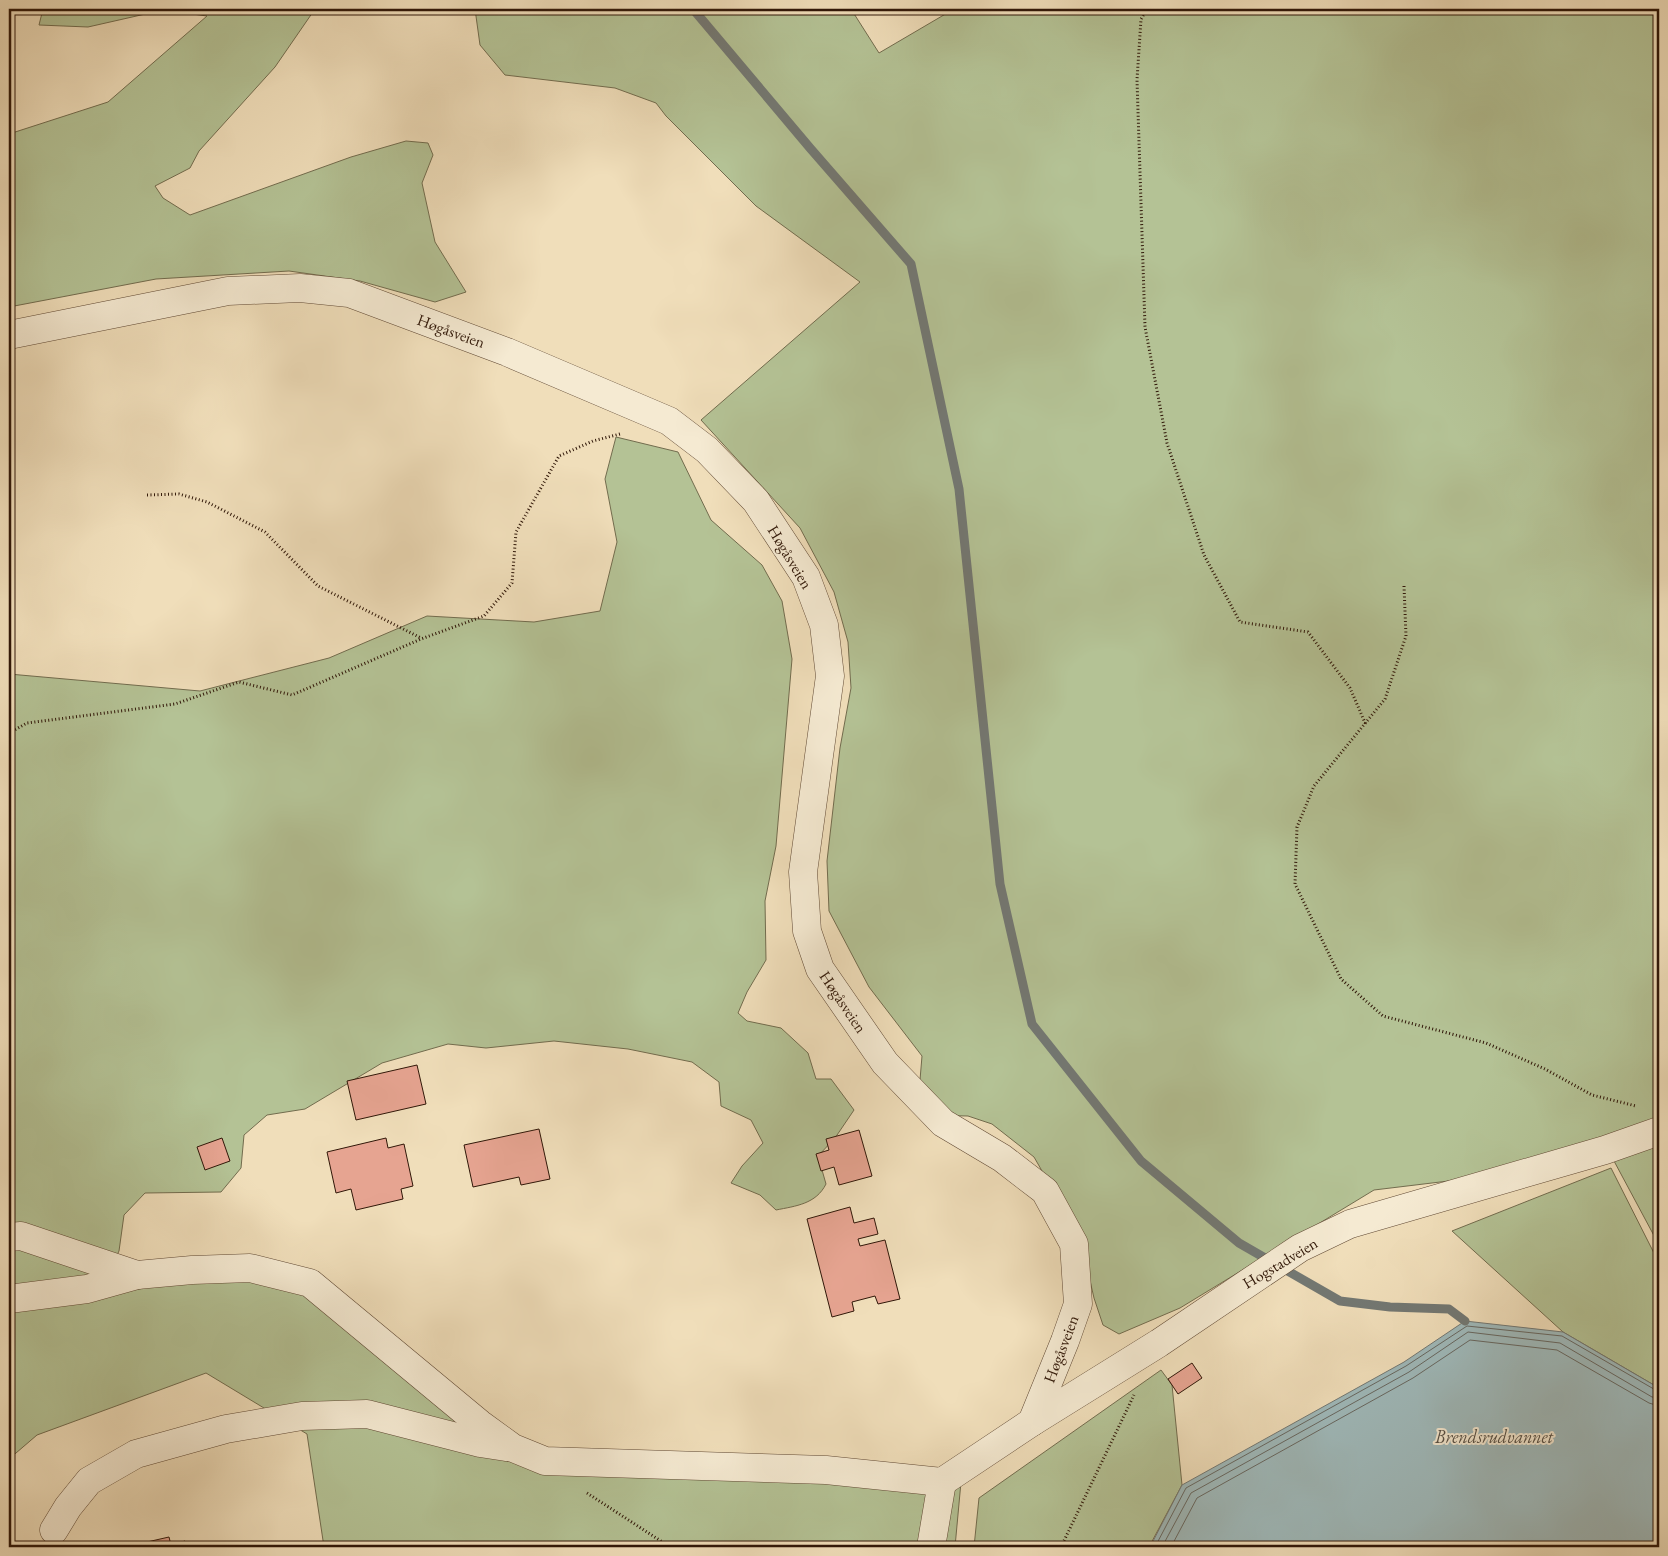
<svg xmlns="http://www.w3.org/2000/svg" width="1668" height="1556" viewBox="0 0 1668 1556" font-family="'EB Garamond',serif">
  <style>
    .green { fill: #b4c295; stroke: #726c4e }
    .water { fill: #9fb9ba; stroke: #737873 }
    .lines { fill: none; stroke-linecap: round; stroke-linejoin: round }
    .shore { stroke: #686861; stroke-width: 1 }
    .stream { stroke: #737873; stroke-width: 9 }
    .building { fill: #e6a491; stroke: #301708 }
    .minor-casing { stroke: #604934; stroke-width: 29 }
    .path { stroke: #301708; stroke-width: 3; stroke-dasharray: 1 2.5; stroke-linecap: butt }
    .minor { stroke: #f5ead2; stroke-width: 28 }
    .labels { text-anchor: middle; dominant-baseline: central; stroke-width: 4; stroke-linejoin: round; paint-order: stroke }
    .street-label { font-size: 16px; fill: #301708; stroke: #f5ead2 }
    .water-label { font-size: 18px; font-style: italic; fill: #575046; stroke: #f5ead2 }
  </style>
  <rect width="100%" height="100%" fill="#f0deba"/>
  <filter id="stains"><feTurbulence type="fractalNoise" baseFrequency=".004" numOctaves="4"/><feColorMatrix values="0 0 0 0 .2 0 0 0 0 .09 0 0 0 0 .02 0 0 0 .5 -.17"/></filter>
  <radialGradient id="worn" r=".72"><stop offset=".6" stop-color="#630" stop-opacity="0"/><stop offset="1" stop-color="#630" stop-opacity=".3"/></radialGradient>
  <g class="green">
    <path d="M43,9H315L275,67L199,151L190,168L155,186L163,198L190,215L351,157L406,141L428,143L433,155L422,183L435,242L466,292L435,302L360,281L289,271L156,279L9,307V134L108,102L207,16L163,10L88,27L39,25Z"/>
    <path d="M475,9H851L879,53L954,9H1659V1245L1614,1161L1374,1190L1180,1308L1119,1334L1103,1325L1094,1298L1080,1237L1034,1157L992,1124L968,1116L923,1115L920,1080L922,1056L869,987L829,911L827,861L840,748L851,688L848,642L834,592L800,528L701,420L860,282L756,206L666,116L656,103L615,88L505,75L480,45Z"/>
    <path d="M616,437L678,452L711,520L762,565L782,601L792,659L776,846L765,901L766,960L747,992L738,1013L747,1021L781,1028L808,1053L816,1079H831L854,1110L835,1138L818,1156L826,1184C816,1204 796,1206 776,1210L760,1195L731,1183L742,1166L763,1143L751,1120L721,1106L719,1082L692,1062L628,1049L554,1041L486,1048L448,1044L382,1063L305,1109L267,1115L244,1135L241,1168L221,1192L145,1193L124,1215L119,1251L100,1290L190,1271L299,1283L544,1462L961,1482L955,1547H324L307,1434L206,1373L37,1435L9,1459V674L200,691L329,658L427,616L534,622L600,611L617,542L605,479Z"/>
    <path d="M1611,1168L1659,1263V1388L1563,1332L1452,1231Z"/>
    <path d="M1161,1370L1172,1385L1182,1485L1149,1547H974L979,1498Z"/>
  </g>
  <path class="water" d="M1465,1321L1563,1332L1659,1388V1547H1150L1182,1485L1404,1362Z"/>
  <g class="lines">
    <g class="shore">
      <path d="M1155,1547L1186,1488L1406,1366L1467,1326L1562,1336L1659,1392"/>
      <path d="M1162,1547L1191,1493L1409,1372L1468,1332L1560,1343L1652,1397L1659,1398"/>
      <path d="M1171,1547L1197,1498L1413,1378L1470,1340L1557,1350L1649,1403L1659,1406"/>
    </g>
    <path class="stream" d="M693,9L810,148L911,264L959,489L1000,884L1032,1024L1141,1161L1239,1243L1340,1301L1390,1307L1449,1309L1465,1321"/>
  </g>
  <g class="building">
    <path d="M417,1065L426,1104L356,1120L347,1081Z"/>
    <path d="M539,1129L550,1179L521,1185L519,1177L473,1187L464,1145Z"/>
    <path d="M859,1130L872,1176L839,1185L834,1167L821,1171L816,1154L829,1150L826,1139Z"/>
    <path d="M222,1138L230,1161L205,1170L197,1147Z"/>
    <path d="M386,1138L388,1148L404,1144L413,1186L401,1189L403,1199L356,1210L351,1189L336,1193L327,1152Z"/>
    <path d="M850,1207L854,1223L874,1218L878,1234L858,1239L860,1246L885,1240L900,1299L878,1304L875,1296L852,1302L854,1311L832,1317L807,1219Z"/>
    <path d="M1192,1363L1202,1378L1178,1394L1168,1379Z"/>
    <path d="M169,1537L171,1545L185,1541L187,1547H148L147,1542Z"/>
  </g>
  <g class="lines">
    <g class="minor-casing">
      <g id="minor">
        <path d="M9,335L228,291L300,288L349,293L507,352L669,421L707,450L756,501L806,577L824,625L830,676L803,872L807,931L820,969L885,1063L943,1123L1002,1158L1045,1191L1074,1244L1078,1304L1065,1341L1032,1422"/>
        <path d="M9,1237L21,1236L137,1275"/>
        <path d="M9,1299L87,1289L137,1275L192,1270L250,1268L310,1283L480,1424L513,1448L545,1461L826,1470L942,1482"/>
        <path d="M942,1482L1032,1422L1159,1343L1300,1248L1350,1224L1605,1150L1659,1131"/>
        <path d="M54,1530L68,1507L89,1481L136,1454L226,1429L302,1416L367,1414L480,1443L506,1447"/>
        <path d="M931,1547L942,1482"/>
      </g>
    </g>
    <g class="path">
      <path d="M1147,9L1141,19L1137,80L1145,327L1167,443L1204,555L1240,622L1308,632L1350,688L1366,725"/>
      <path d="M147,495L179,494L207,502L265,532L318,586L421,638"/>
      <path d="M1404,586L1406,636L1385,699L1314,786L1297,827L1295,884L1341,979L1383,1016L1486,1043L1545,1069L1592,1095L1636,1106"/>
      <path d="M9,733L27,723L175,704L239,682L292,695L421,639L484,616L512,583L516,532L559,456L593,441L620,434"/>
      <path d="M587,1493L670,1547"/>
      <path d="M1061,1547L1134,1395"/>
    </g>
    <use href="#minor" class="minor"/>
  </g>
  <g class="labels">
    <g class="street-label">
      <text transform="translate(451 331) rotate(20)">Høgåsveien</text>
      <text transform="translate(790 557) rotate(59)">Høgåsveien</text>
      <text transform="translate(843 1002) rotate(56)">Høgåsveien</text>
      <text transform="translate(1280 1263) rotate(-31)">Hogstadveien</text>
      <text transform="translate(1061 1349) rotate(-69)">Høgåsveien</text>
    </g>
    <g class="water-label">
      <text x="1494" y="1436">Brendsrudvannet</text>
    </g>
  </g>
  <rect width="1668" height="1556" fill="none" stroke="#f0deba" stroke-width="30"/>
  <rect x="10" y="10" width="1648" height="1536" fill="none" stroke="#301708" stroke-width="2.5"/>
  <rect x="15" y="15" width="1638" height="1526" fill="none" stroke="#301708"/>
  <rect width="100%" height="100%" filter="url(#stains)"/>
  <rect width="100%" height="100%" fill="url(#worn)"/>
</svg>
